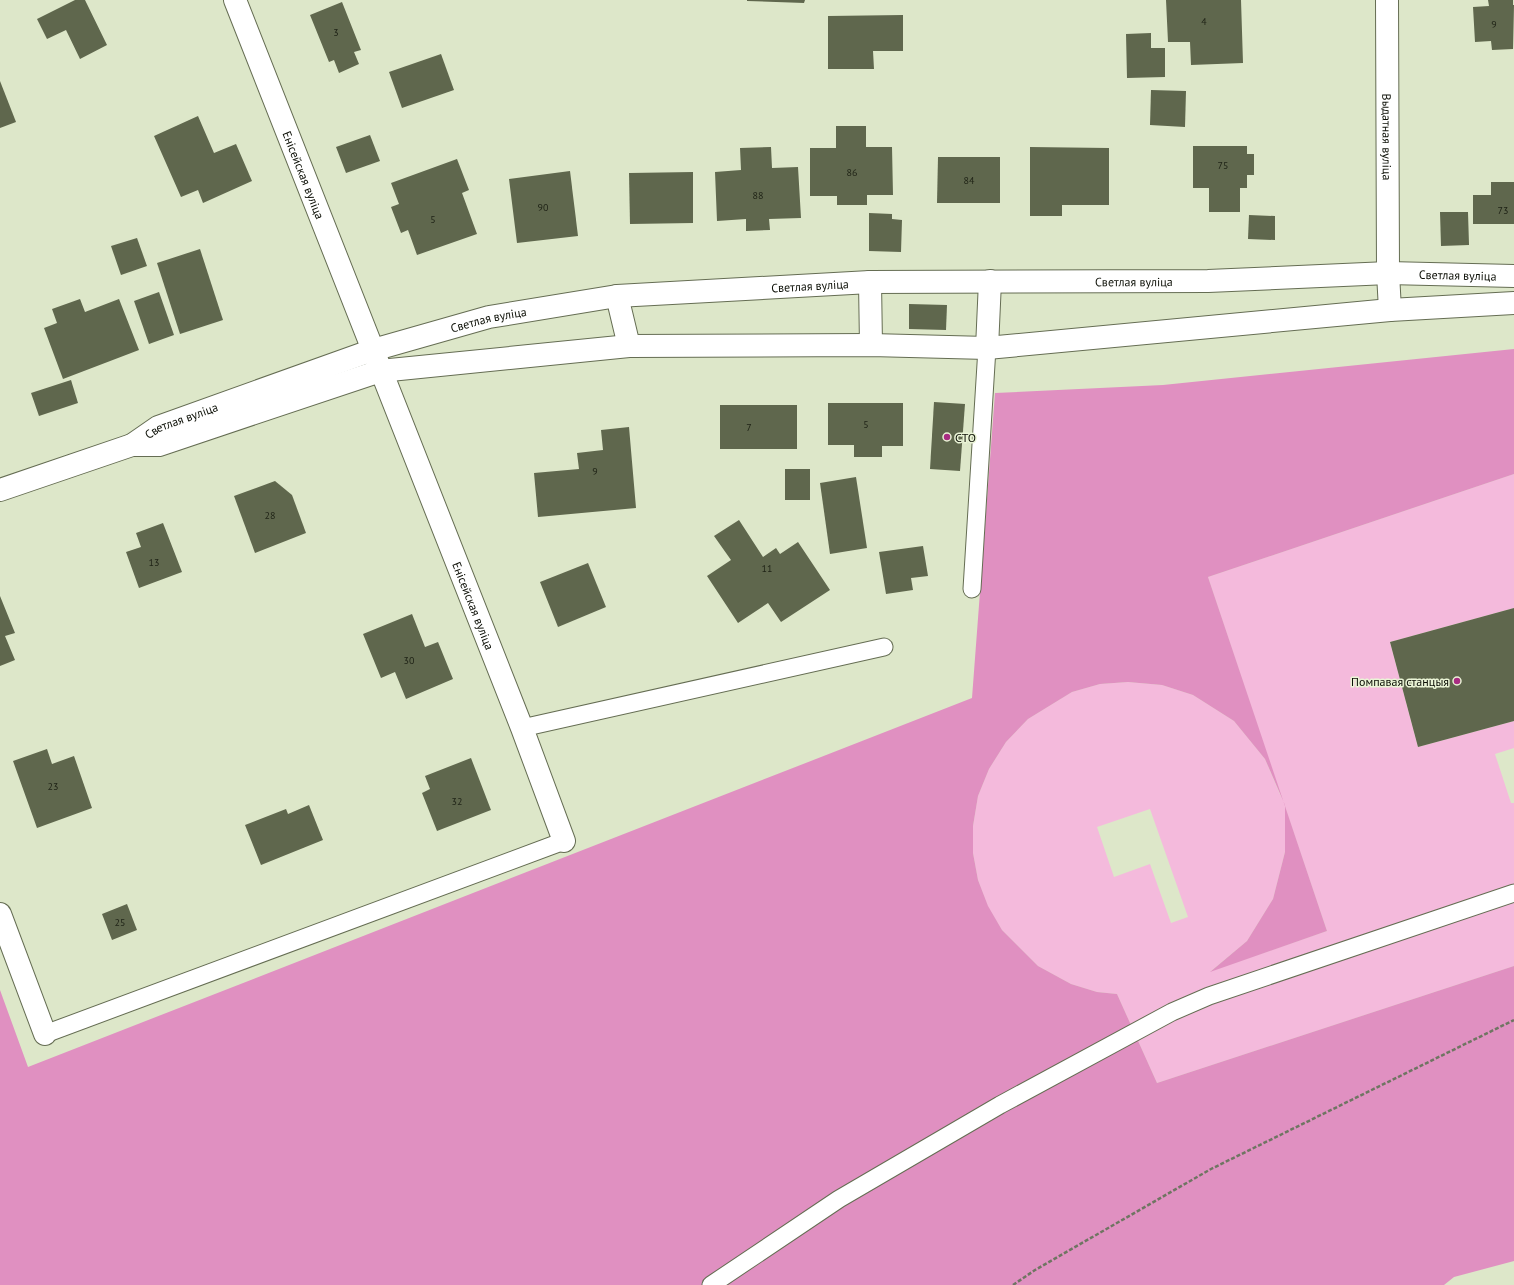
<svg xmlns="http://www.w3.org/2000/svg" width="1514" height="1285" viewBox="0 0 1514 1285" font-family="'PT Sans',sans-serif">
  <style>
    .green { fill: #f4badc; fill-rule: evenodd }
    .forest { fill: #e090c1 }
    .building { fill: #5f674d }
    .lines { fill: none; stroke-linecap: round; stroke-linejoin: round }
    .lane-casing { stroke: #656d53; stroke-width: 19 }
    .street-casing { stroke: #656d53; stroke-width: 24 }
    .path { stroke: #6f7562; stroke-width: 2.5; stroke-dasharray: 4 2; stroke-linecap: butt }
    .lane { stroke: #fff; stroke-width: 17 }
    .street { stroke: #fff; stroke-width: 22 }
    .poi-dot { fill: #a82d82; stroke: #eaf4d6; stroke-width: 1.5 }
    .labels { text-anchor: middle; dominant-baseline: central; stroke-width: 3; stroke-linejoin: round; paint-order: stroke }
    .number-label { font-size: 10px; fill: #202417 }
    .street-label { font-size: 12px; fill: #0b0e05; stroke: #eaf4d6 }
    .poi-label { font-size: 12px; fill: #0b0e05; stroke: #eaf4d6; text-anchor: start }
  </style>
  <rect width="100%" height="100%" fill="#dde7c9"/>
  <path class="green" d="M1514,474V608L1390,642L1418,747L1514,721V748L1495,754L1511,803H1514V966L1157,1083L1117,994L1097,992L1071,984L1038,966L1002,930L988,907L978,880L973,853V826L978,796L989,769L1006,742L1028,719L1072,692L1100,684L1128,682L1162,685L1193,695L1234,721L1265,759L1282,799L1208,577ZM1285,807L1327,931L1211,971L1247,941L1273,899L1285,852ZM1150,809L1188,917L1171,923L1150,864L1114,877L1097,827Z"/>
  <path class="forest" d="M1514,349V474L1208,577L1327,931L1210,972L1247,941L1273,899L1285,852V805L1265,759L1234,721L1193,695L1162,685L1128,682L1100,684L1072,692L1028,719L1006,742L989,769L978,796L973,826V853L978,880L988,906L1002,930L1038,966L1071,984L1097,992L1117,994L1157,1083L1514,966V1261L1454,1277L1444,1285H0V990L28,1067L972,698L995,393L1163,385Z"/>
  <g class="building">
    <path d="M75,0H85L107,45L80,59L66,30L47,39L37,19Z"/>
    <path d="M747,0H805L804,3L747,1Z"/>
    <path d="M1166,0H1241L1243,63L1191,65L1190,42H1168Z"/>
    <path d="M1488,0H1513V5H1514L1513,49L1492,50L1491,41L1475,42L1473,7L1489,6Z"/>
    <path d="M342,2L361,50L354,52L359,64L339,73L334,60L329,62L310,15Z"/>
    <path d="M903,15V51H873L874,69H828V16Z"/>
    <path d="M1151,33V48H1165V77L1127,78L1126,34Z"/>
    <path d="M441,54L454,90L402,108L389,72Z"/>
    <path d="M0,81L16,122L0,128Z"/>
    <path d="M1151,90L1186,91L1185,127L1150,125Z"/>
    <path d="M198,116L214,153L236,144L252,181L203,203L198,190L181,197L154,136Z"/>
    <path d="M836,126H866V147H892L893,195H867V205H837V196H810V148H836Z"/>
    <path d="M370,135L380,161L346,173L336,147Z"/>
    <path d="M1193,146H1247V154H1254V175H1247V188H1240V212H1209V188H1193Z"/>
    <path d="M771,147L772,168L798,167L801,218L769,219L770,230L746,231V219L717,221L715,172L741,170L740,148Z"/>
    <path d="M1030,147L1109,148V205H1062V216H1030Z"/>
    <path d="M938,157H1000V203H937Z"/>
    <path d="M457,159L469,190L462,193L477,234L417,255L408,230L401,233L391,207L399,204L391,183Z"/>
    <path d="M570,171L578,236L517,243L509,179Z"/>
    <path d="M693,172V223L630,224L629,173Z"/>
    <path d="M1491,182H1514V224H1473V195H1491Z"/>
    <path d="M1440,212H1468L1469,245L1441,246Z"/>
    <path d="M869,213L892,214V219L902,220L901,252L869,251Z"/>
    <path d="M1249,215L1275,216V240L1248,239Z"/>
    <path d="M137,238L147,266L121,275L111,246Z"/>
    <path d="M200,249L223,320L180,334L157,263Z"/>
    <path d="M159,292L174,335L149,344L134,301Z"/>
    <path d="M80,299L85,312L119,299L139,350L63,379L44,328L57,323L52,309Z"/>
    <path d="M909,304L947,305L946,330L909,329Z"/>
    <path d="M71,380L78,403L39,416L31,393Z"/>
    <path d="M934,402L965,404L960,471L930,469Z"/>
    <path d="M828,403H903V446H882V457H854V445H828Z"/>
    <rect x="720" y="405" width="77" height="44"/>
    <path d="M629,427L636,508L538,517L534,473L579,469L577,453L603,450L601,430Z"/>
    <rect x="785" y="469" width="25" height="31"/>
    <path d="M856,477L867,548L830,554L820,483Z"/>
    <path d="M275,481L292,495L306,533L255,553L234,496Z"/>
    <path d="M739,520L763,557L776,548L780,554L798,542L830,590L781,622L768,603L738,623L707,576L731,560L714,536Z"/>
    <path d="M163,523L182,572L139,588L126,552L141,547L136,533Z"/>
    <path d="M923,546L928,576L911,578L913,590L886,594L879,552Z"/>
    <path d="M588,563L606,607L558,627L540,582Z"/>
    <path d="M0,596L15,633L5,636L15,660L0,666Z"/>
    <path d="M1514,608V721L1418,747L1390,642Z"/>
    <path d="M412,614L425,647L438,642L453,679L406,699L395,672L381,678L363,634Z"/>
    <path d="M47,749L52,764L74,756L92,808L37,828L13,761Z"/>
    <path d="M471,758L491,810L437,831L422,793L430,789L425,776Z"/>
    <path d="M309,805L323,840L261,865L245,825L286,809L288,814Z"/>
    <path d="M127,904L137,930L112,940L102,914Z"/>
  </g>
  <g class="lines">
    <g class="lane-casing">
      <g id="lane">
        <path d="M972,589L987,348"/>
        <path d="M522,728L884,647"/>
        <path d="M45,1034L564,841"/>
        <path d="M711,1285L839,1199L1000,1105L1172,1012L1209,996L1514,893"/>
      </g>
    </g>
    <g class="street-casing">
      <g id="street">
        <path id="s1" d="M235,0L522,728L564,841"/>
        <path id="s2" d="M1387,0L1388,273L1390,310"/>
        <path d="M870,282L871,345"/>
        <path d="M617,296L629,346"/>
        <path d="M987,348L990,281"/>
        <path d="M132,445H159L380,371L629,346L871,345L987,348L1390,310L1514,303"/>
        <path id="s3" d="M0,490L132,445L158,427L373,350L489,317L617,296L870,282L1208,281L1388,273L1514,276"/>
        <path d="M0,914L45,1034"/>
      </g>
    </g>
    <path class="path" d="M1013,1285L1035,1270L1211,1169L1514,1020"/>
    <use href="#lane" class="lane"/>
    <use href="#street" class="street"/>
  </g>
  <g class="poi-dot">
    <circle cx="947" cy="437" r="4"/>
    <circle cx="1457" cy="681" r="4"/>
  </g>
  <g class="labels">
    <g class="number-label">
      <text x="1204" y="21">4</text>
      <text x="1494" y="24">9</text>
      <text x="336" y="32">3</text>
      <text x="1223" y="165">75</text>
      <text x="852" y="172">86</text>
      <text x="969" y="180">84</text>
      <text x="758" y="195">88</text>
      <text x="543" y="207">90</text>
      <text x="1503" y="210">73</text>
      <text x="433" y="219">5</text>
      <text x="866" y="424">5</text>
      <text x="749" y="427">7</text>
      <text x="595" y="471">9</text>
      <text x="270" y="515">28</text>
      <text x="154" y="562">13</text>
      <text x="767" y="568">11</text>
      <text x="409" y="660">30</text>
      <text x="53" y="786">23</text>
      <text x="457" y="801">32</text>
      <text x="120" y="922">25</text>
    </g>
    <g class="street-label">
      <text stroke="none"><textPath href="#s2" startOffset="137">Выдатная вуліца</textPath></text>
      <text stroke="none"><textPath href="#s1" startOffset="188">Енісейская вуліца</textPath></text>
      <text stroke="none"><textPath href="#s3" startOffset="1491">Светлая вуліца</textPath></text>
      <text stroke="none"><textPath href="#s3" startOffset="1167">Светлая вуліца</textPath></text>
      <text stroke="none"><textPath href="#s3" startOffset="843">Светлая вуліца</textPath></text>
      <text stroke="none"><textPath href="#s3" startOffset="519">Светлая вуліца</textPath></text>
      <text stroke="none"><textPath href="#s3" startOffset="195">Светлая вуліца</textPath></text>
      <text stroke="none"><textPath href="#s1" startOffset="651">Енісейская вуліца</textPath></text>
    </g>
    <g class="poi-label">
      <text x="955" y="437">СТО</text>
      <text x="1449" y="681" text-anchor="end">Помпавая станцыя</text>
    </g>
  </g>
</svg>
